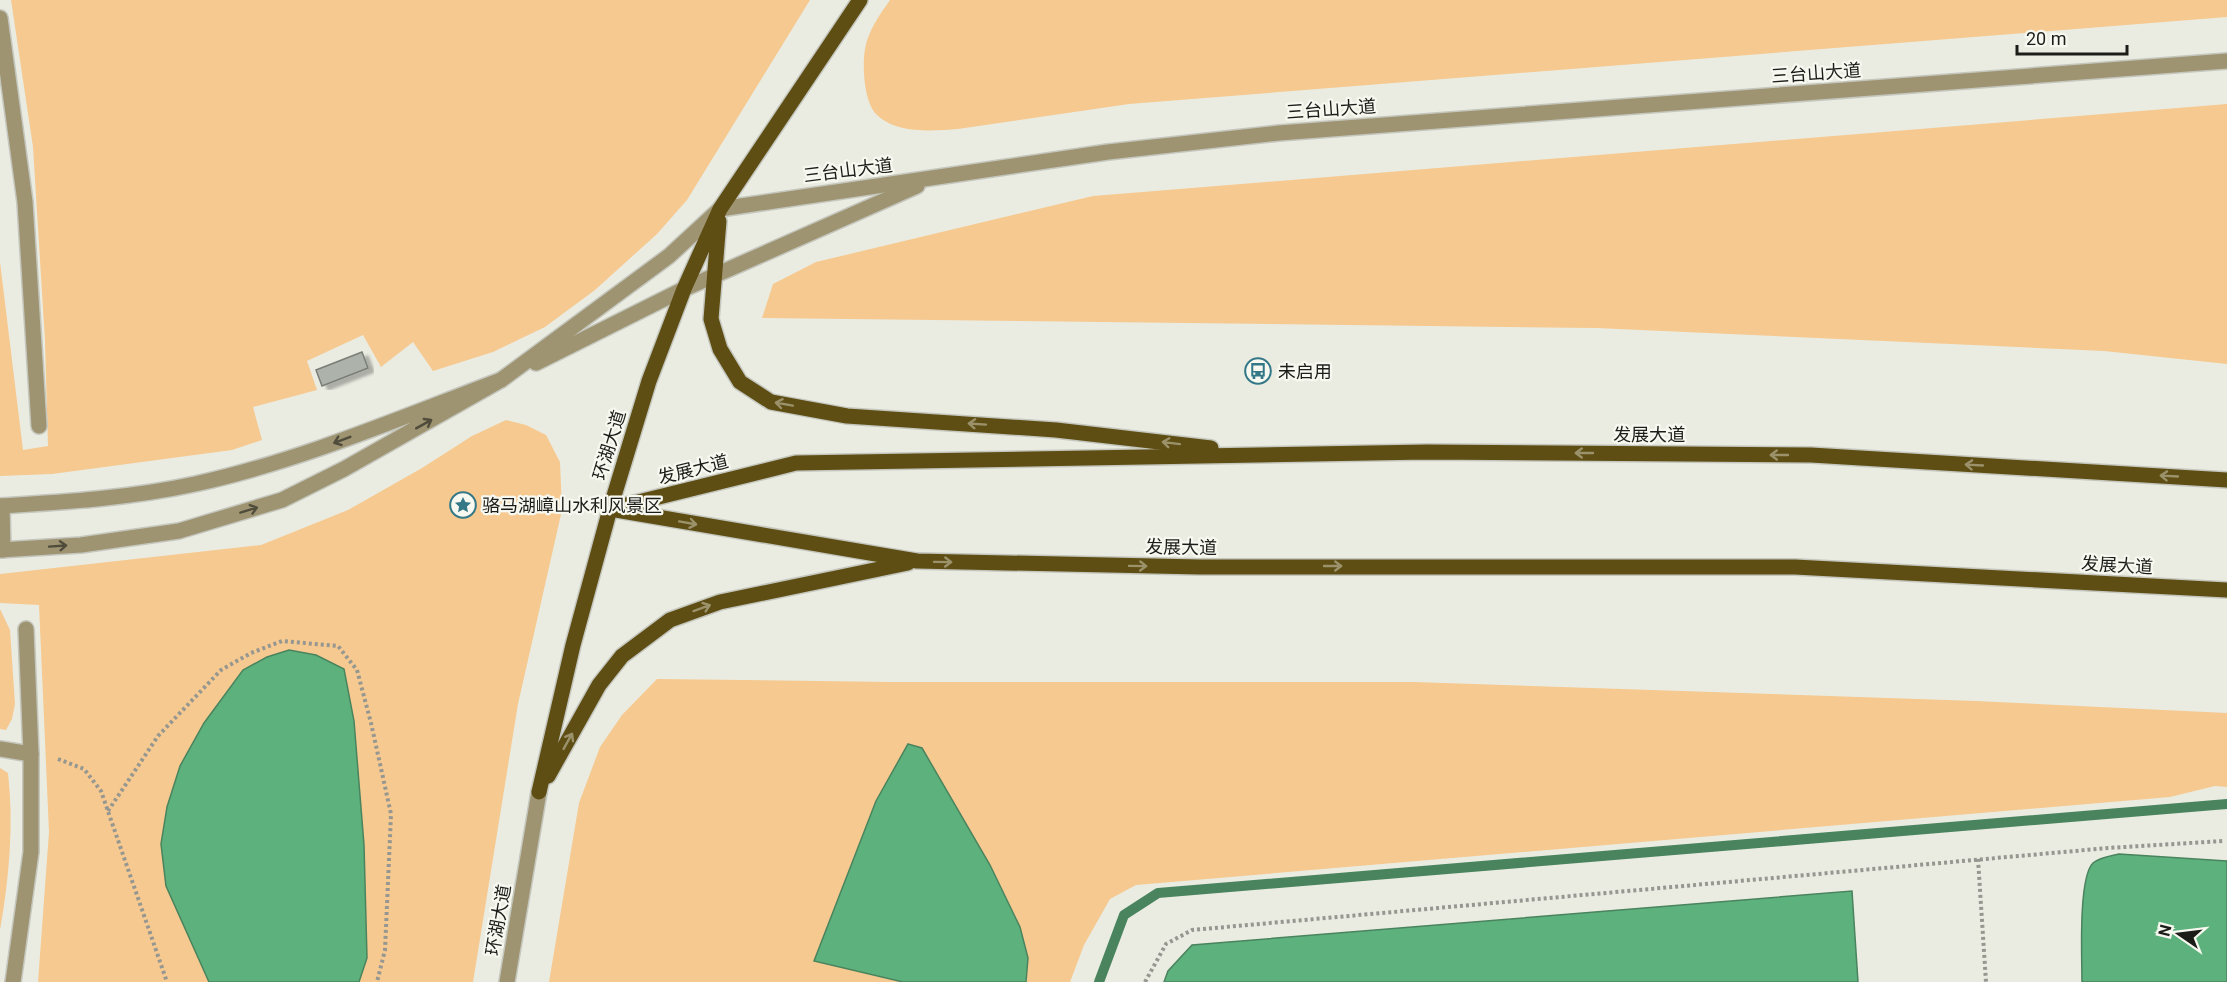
<svg xmlns="http://www.w3.org/2000/svg" width="2227" height="982" viewBox="0 0 2227 982" font-family="Roboto,'Noto Sans SC',sans-serif">
  <style>
    .green { fill: #f6c990 }
    .water { fill: #5db17c; stroke: #4a845e; stroke-width: 1.5 }
    .lines { fill: none; stroke-linecap: round; stroke-linejoin: round }
    .stream { stroke: #4a845e; stroke-width: 10 }
    .building { fill: #adb2ab; stroke: #797e77; stroke-width: 1.5; filter: url(#shadow) }
    .minor-casing { stroke: #c5c7be; stroke-width: 18 }
    .major-casing { stroke: #c5c7be; stroke-width: 18 }
    .path { stroke: #969790; stroke-width: 4; stroke-dasharray: 3 3; stroke-linecap: butt }
    .minor { stroke: #9f9471; stroke-width: 15 }
    .major { stroke: #5e4e13; stroke-width: 15 }
    .oneway { stroke: #9b926b }
    .oneway2 { stroke: #504c3c }
    .labels { text-anchor: middle; dominant-baseline: central; stroke-width: 4.5; stroke-linejoin: round; paint-order: stroke }
    .street-label { font-size: 18px; fill: #1c1c19; stroke: #f7f9f0 }
    .poi-label { font-size: 18px; fill: #1c1c19; stroke: #f7f9f0; text-anchor: start }
  </style>
  <defs>
    <filter id="shadow"><feDropShadow dx="6" dy="4" stdDeviation="1.5" flood-color="#0004"/></filter>
  </defs>
  <rect width="100%" height="100%" fill="#eaece2"/>
  <g class="green">
    <path d="M11,0H810L687,200L657,234L595,290L545,327L493,352L433,371L413,342L381,367L363,335L307,361L317,390L253,407L262,440L232,450L52,474L0,476V262L23,450L48,446L45,341L33,147Z"/>
    <path d="M890,0H2227V17L1129,104L958,129C933,131 897,134 877,115C864,103 862,66 865,49C868,31 880,14 890,0Z"/>
    <path d="M2227,104V364L2104,351L1596,328L762,318L773,284L816,262L1093,196Z"/>
    <path d="M506,420L526,425L546,435L560,462L562,510L518,704L473,982H38L49,832L39,605L0,603V574L261,545L348,510L422,468L472,436Z"/>
    <path d="M0,609L10,630L15,704L12,719L6,730L0,729Z"/>
    <path d="M657,679L891,682H1414L1976,701L2227,713V787L2215,786L2170,797L1136,885L1110,899L1084,945L1070,982H549L579,803L600,747L622,715Z"/>
    <path d="M0,768L8,773C14,825 9,879 0,930Z"/>
  </g>
  <g class="water">
    <path d="M289,650L316,655L344,669L354,721L364,845L367,958L359,982H209L166,886L161,844L167,807L180,766L204,723L243,670L267,657Z"/>
    <path d="M908,744L922,748L990,865L1020,927L1028,958L1026,982H903L814,961L876,801Z"/>
    <path d="M2119,854L2227,861V982H2082C2082,959 2078,878 2093,863C2100,857 2111,856 2119,854Z"/>
    <path d="M1852,891L1858,982H1164L1168,971L1192,945Z"/>
  </g>
  <g class="lines">
    <path class="stream" d="M1099,982L1124,915L1158,893L2227,804"/>
  </g>
  <path class="building" d="M362,352L368,368L322,386L316,370Z"/>
  <g class="lines">
    <g class="minor-casing">
      <g id="minor">
        <path d="M0,18L25,202L39,426"/>
        <path d="M536,363L684,289L917,186"/>
        <path d="M501,380L669,256L720,209L1108,152L1279,133L2227,61"/>
        <path d="M0,506C65,502 131,498 195,484C300,461 400,418 501,380L344,469L282,500L179,531L81,545L0,550"/>
        <path d="M2,506L3,550"/>
        <path d="M0,749L31,754"/>
        <path d="M13,982L31,852V754L26,629"/>
        <path d="M507,982L539,792"/>
      </g>
    </g>
    <g class="major-casing">
      <g id="major">
        <path d="M719,221L711,319L720,349L740,382L771,402L847,416L1056,430L1211,448"/>
        <path d="M610,509L796,463L1427,452L1811,455L2227,480"/>
        <path d="M616,510L917,561L1200,567H1795L2227,590"/>
        <path d="M548,776L599,685L622,656L670,620L720,602L908,563"/>
        <path d="M539,792L573,645L610,509L649,381L684,289L720,209L860,0"/>
      </g>
    </g>
    <g class="path">
      <path d="M58,759L84,769L101,791L167,982"/>
      <path d="M108,811L158,736L221,670L251,653L282,641L338,646L357,670L371,723L391,814L385,950L377,982"/>
      <path d="M1978,859L1986,982"/>
      <path d="M1145,982L1166,944L1192,930L2108,848L2223,841"/>
    </g>
    <use href="#minor" class="minor"/>
    <use href="#major" class="major"/>
  </g>
  <defs><path id="oneway-shaft" d="M-6 0H5M1.5-3L5.5 0L1.5 3" fill="none" stroke-width="1.6" stroke-linecap="round" stroke-linejoin="round" transform="scale(1.5)"/></defs>
  <g class="oneway">
    <use href="#oneway-shaft" transform="translate(784 404) rotate(-170)"/>
    <use href="#oneway-shaft" transform="translate(977 424) rotate(-176)"/>
    <use href="#oneway-shaft" transform="translate(1171 443) rotate(-173)"/>
    <use href="#oneway-shaft" transform="translate(1584 453) rotate(-180)"/>
    <use href="#oneway-shaft" transform="translate(1779 455) rotate(-180)"/>
    <use href="#oneway-shaft" transform="translate(1974 465) rotate(-177)"/>
    <use href="#oneway-shaft" transform="translate(2169 476) rotate(-177)"/>
    <use href="#oneway-shaft" transform="translate(688 523) rotate(10)"/>
    <use href="#oneway-shaft" transform="translate(943 562) rotate(1)"/>
    <use href="#oneway-shaft" transform="translate(1138 566) rotate(1)"/>
    <use href="#oneway-shaft" transform="translate(1333 566)"/>
    <use href="#oneway-shaft" transform="translate(702 608) rotate(-20)"/>
    <use href="#oneway-shaft" transform="translate(568 741) rotate(-61)"/>
  </g>
  <g class="oneway2">
    <use href="#oneway-shaft" transform="translate(424 424) rotate(-29)"/>
    <use href="#oneway-shaft" transform="translate(342 440) rotate(159)"/>
    <use href="#oneway-shaft" transform="translate(249 510) rotate(-17)"/>
    <use href="#oneway-shaft" transform="translate(58 546) rotate(-4)"/>
  </g>
  <defs>
    <g id="bus-ring" transform="scale(1.35)"><circle r="9.5" fill="#f7f9f0" stroke="#347888" stroke-width="1.5"/><path d="M-5-6H5V4H4V6H2V4H-2V6H-4V4H-5ZM-3.5-4V0h7V-4ZM-3.5 1.2v1.5H-2V1.2ZM2 1.2v1.5H3.5V1.2Z" fill="#347888"/></g>
    <g id="sight-ring" transform="scale(1.35)"><circle r="9.5" fill="#f7f9f0" stroke="#347888" stroke-width="1.5"/><path d="M0-6L1.8-2.2L6-1.7L2.9 1.2L3.7 5.4L0 3.3L-3.7 5.4L-2.9 1.2L-6-1.7L-1.8-2.2Z" fill="#347888"/></g>
  </defs>
  <g fill-rule="evenodd">
    <use href="#bus-ring" x="1258" y="371"/>
    <use href="#sight-ring" x="463" y="505"/>
  </g>
  <g class="labels">
    <g class="street-label">
      <text transform="translate(1816 73) rotate(-4)">三台山大道</text>
      <text transform="translate(1331 109) rotate(-4)">三台山大道</text>
      <text transform="translate(848 170) rotate(-7)">三台山大道</text>
      <text x="1649" y="434">发展大道</text>
      <text transform="translate(609 445) rotate(-73)">环湖大道</text>
      <text transform="translate(693 469) rotate(-14)">发展大道</text>
      <text transform="translate(1181 547) rotate(1)">发展大道</text>
      <text transform="translate(2117 565) rotate(3)">发展大道</text>
      <text transform="translate(498 920) rotate(-80)">环湖大道</text>
    </g>
    <g class="poi-label">
      <text x="1278" y="371">未启用</text>
      <text x="482" y="505">骆马湖嶂山水利风景区</text>
    </g>
  </g>
  <g transform="translate(2179 934) rotate(284)" stroke="#f7f9f0" stroke-width="4.5" paint-order="stroke">
  <path d="M0-4.5L10 22L0 15L-10 22Z" fill="#1c1c19"/>
  <text y="-9" font-size="16" font-weight="bold" text-anchor="middle" fill="#1c1c19">N</text>
  </g>
  <path d="M2017 45v9h110v-9" fill="none" stroke="#1c1c19" stroke-width="3"/>
  <text x="2026" y="45" font-size="18" fill="#1c1c19" stroke="#f7f9f0" stroke-width="4.5" paint-order="stroke">20 m</text>
</svg>
